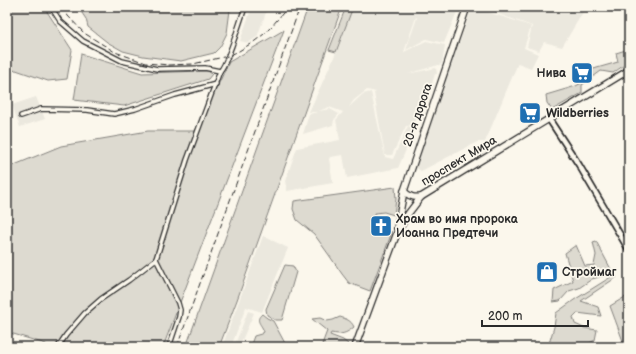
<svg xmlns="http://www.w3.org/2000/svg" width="636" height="354" viewBox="0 0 636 354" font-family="'Balsamiq Sans',sans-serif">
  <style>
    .built { fill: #ebe8de }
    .green { fill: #dddad0; stroke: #84827e }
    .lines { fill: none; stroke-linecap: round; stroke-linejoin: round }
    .minor-casing { stroke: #2b2b2b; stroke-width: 6 }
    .tertiary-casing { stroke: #2b2b2b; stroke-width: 8 }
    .secondary-casing { stroke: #2b2b2b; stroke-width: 8 }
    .minor { stroke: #fbf7ec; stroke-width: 3.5 }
    .tertiary { stroke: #fbf7ec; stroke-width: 4.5 }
    .secondary { stroke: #fbf7ec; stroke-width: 5.5 }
    .rail { stroke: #2b2b2b; stroke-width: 1; stroke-dasharray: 6 3; stroke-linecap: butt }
    .labels { text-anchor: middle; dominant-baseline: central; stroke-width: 3.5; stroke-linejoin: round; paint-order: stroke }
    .poi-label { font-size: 12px; font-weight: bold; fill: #2b2b2b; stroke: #fbf7ec; text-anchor: start }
    .street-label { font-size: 12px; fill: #2b2b2b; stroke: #fbf7ec }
  </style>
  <rect width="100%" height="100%" fill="#fbf7ec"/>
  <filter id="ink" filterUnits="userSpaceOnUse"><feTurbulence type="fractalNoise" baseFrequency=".025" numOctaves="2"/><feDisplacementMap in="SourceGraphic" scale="8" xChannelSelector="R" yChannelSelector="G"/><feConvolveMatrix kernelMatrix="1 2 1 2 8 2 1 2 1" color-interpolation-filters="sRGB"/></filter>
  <g filter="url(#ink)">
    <g class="built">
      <path d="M252,7H268L257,37L248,43L240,41Z"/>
      <path d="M352,7H459L444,43L426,39L406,50L417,18L416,17L404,52L426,41L445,45L442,64L407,74L436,68L437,74H435L421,120L416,119L414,125L406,126L392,155H385L374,93L376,92L367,90L354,100L349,107L363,94L371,92L385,157L393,159L408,126L415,129L398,168L347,178L343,155L330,157L329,159L333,183L287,191L285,181L297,148L340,140L336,120L343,112L329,107L319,111L330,109L339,114L334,120L333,125L303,134L309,114L318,112H309L339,46Z"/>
      <path d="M472,7L531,26L524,48L538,54L531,68L518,63L485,142H477L421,171L415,167L429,123L465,27Z"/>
      <path d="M479,7H586L562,47L544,42L539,51L527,47L532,26Z"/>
      <path d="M36,97L45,119L20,127L12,105Z"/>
      <path d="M263,236L288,248L262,312L246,307L231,347H222Z"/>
      <path d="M248,311L254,313L239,347H234Z"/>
    </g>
    <g class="green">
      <path d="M7,7H44L72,50L67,79L48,81L16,70L7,72Z"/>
      <path d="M73,7H232L230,10L227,33L220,47L214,53L181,61L143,56L123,51L107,42L88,27L86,19L80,10Z"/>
      <path d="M308,7H342L237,300L219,347H186Z"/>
      <path d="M346,7H353L336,52L329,50Z"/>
      <path d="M284,30L163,347H47L46,344L7,332V168L61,146L148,131H196L229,62Z"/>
      <path d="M629,49V63L623,66L613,73L601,71L582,85V93L552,110L547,103L546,95L576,86L583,82V77L585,76L583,72L618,62L616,53Z"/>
      <path d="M81,54L142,73L202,71H208L212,74L208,79L199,82L124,106L74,100Z"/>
      <path d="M395,187L396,199L394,215L384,212L375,213L374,235H383L389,231L392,232L370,291L349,283L342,274L329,255L314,234L297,220L293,209L294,201Z"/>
      <path d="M596,241L613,273L592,279L579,288L569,291L560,301L553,302L554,290L573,281L565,253L576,245L585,266L594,265L596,255L593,242Z"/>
      <path d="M285,265L293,266L296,272L282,320H275L267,315L266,309Z"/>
      <path d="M614,275L617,277L581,301L598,307L601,316L577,313L573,317L575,324L584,328L597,330L595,340L582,347H562L559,346L557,347H548L554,327L556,313L574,300Z"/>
      <path d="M625,297L629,304V347H616L623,341L610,306Z"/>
      <path d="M262,314L267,318L273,321L287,347H250L254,336L261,334L264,332C262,324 254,321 262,314Z"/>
      <path d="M340,317C346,319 351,320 354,327C346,334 341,335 331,333L330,335L343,340L348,344L347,347H321L327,331L312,319L320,318L327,321L333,320Z"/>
    </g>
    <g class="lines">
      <g class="minor-casing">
        <g id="minor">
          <path d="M51,7L60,21L83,41L122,61L157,69L205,68L220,71"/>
          <path d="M21,116L41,109L87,110L114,114L135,109L175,95L216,84"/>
          <path d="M58,347L66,335L85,313L101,299L129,280L156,259"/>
          <path d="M169,347L179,317L180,310L178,303L156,259L187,160L220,71C227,65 241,19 245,7"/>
        </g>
      </g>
      <g class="tertiary-casing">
        <path id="tertiary" d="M549,119L579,165L629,250"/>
      </g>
      <g class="secondary-casing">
        <g id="secondary">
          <path d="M404,191C409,197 414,198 421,197"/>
          <path d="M397,228L404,191L451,53L467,7"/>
          <path d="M355,347L397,233L408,214L421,197L629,70"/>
        </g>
      </g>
      <use href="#minor" class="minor"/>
      <use href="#tertiary" class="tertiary"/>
      <use href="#secondary" class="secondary"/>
      <g class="rail">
        <path d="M62,7L68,16L84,33L115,52L146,63L169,65L193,64L228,56L239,51L255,41L264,34L272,26L288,7"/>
        <path d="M177,347L300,7"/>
      </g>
    </g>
  </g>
  <defs>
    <g id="supermarket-square" transform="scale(1.15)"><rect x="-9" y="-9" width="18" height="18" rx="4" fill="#1f6fb2" stroke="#fbf7ec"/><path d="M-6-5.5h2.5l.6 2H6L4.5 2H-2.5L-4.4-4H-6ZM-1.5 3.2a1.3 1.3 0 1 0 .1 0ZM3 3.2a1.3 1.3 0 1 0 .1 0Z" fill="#fff"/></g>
    <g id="church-square" transform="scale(1.15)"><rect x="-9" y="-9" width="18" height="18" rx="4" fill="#1f6fb2" stroke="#fbf7ec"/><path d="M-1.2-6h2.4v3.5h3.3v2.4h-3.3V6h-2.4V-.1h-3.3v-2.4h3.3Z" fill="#fff"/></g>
    <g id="shop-square" transform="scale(1.15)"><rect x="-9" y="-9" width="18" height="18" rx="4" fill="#1f6fb2" stroke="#fbf7ec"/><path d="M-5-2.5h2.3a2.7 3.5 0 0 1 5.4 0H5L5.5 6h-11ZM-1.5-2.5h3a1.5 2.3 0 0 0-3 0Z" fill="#fff"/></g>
  </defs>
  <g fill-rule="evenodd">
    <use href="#supermarket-square" x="582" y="73"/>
    <use href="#supermarket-square" x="530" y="113"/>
    <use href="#church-square" x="381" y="226"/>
    <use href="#shop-square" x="547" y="272"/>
  </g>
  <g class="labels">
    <g class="poi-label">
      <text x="566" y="73" text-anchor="end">Нива</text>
      <text x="546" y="113">Wildberries</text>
      <text x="396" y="219">Храм во имя пророка<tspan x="396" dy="14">Иоанна Предтечи</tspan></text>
      <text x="562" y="272">Строймаг</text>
    </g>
    <g class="street-label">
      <text transform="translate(418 115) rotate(-71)">20-я дорога</text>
      <text transform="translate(459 161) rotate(-31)">проспект Мира</text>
    </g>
  </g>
  <rect width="636" height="354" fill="none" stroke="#fbf7ec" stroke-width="24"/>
  <rect x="12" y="12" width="612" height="330" fill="none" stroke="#2b2b2b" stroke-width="1.5" filter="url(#ink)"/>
  <path d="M482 320v6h106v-6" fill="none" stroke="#2b2b2b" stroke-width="2"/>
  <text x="488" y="320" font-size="12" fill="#2b2b2b" stroke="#fbf7ec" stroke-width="3" paint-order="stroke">200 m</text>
</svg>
